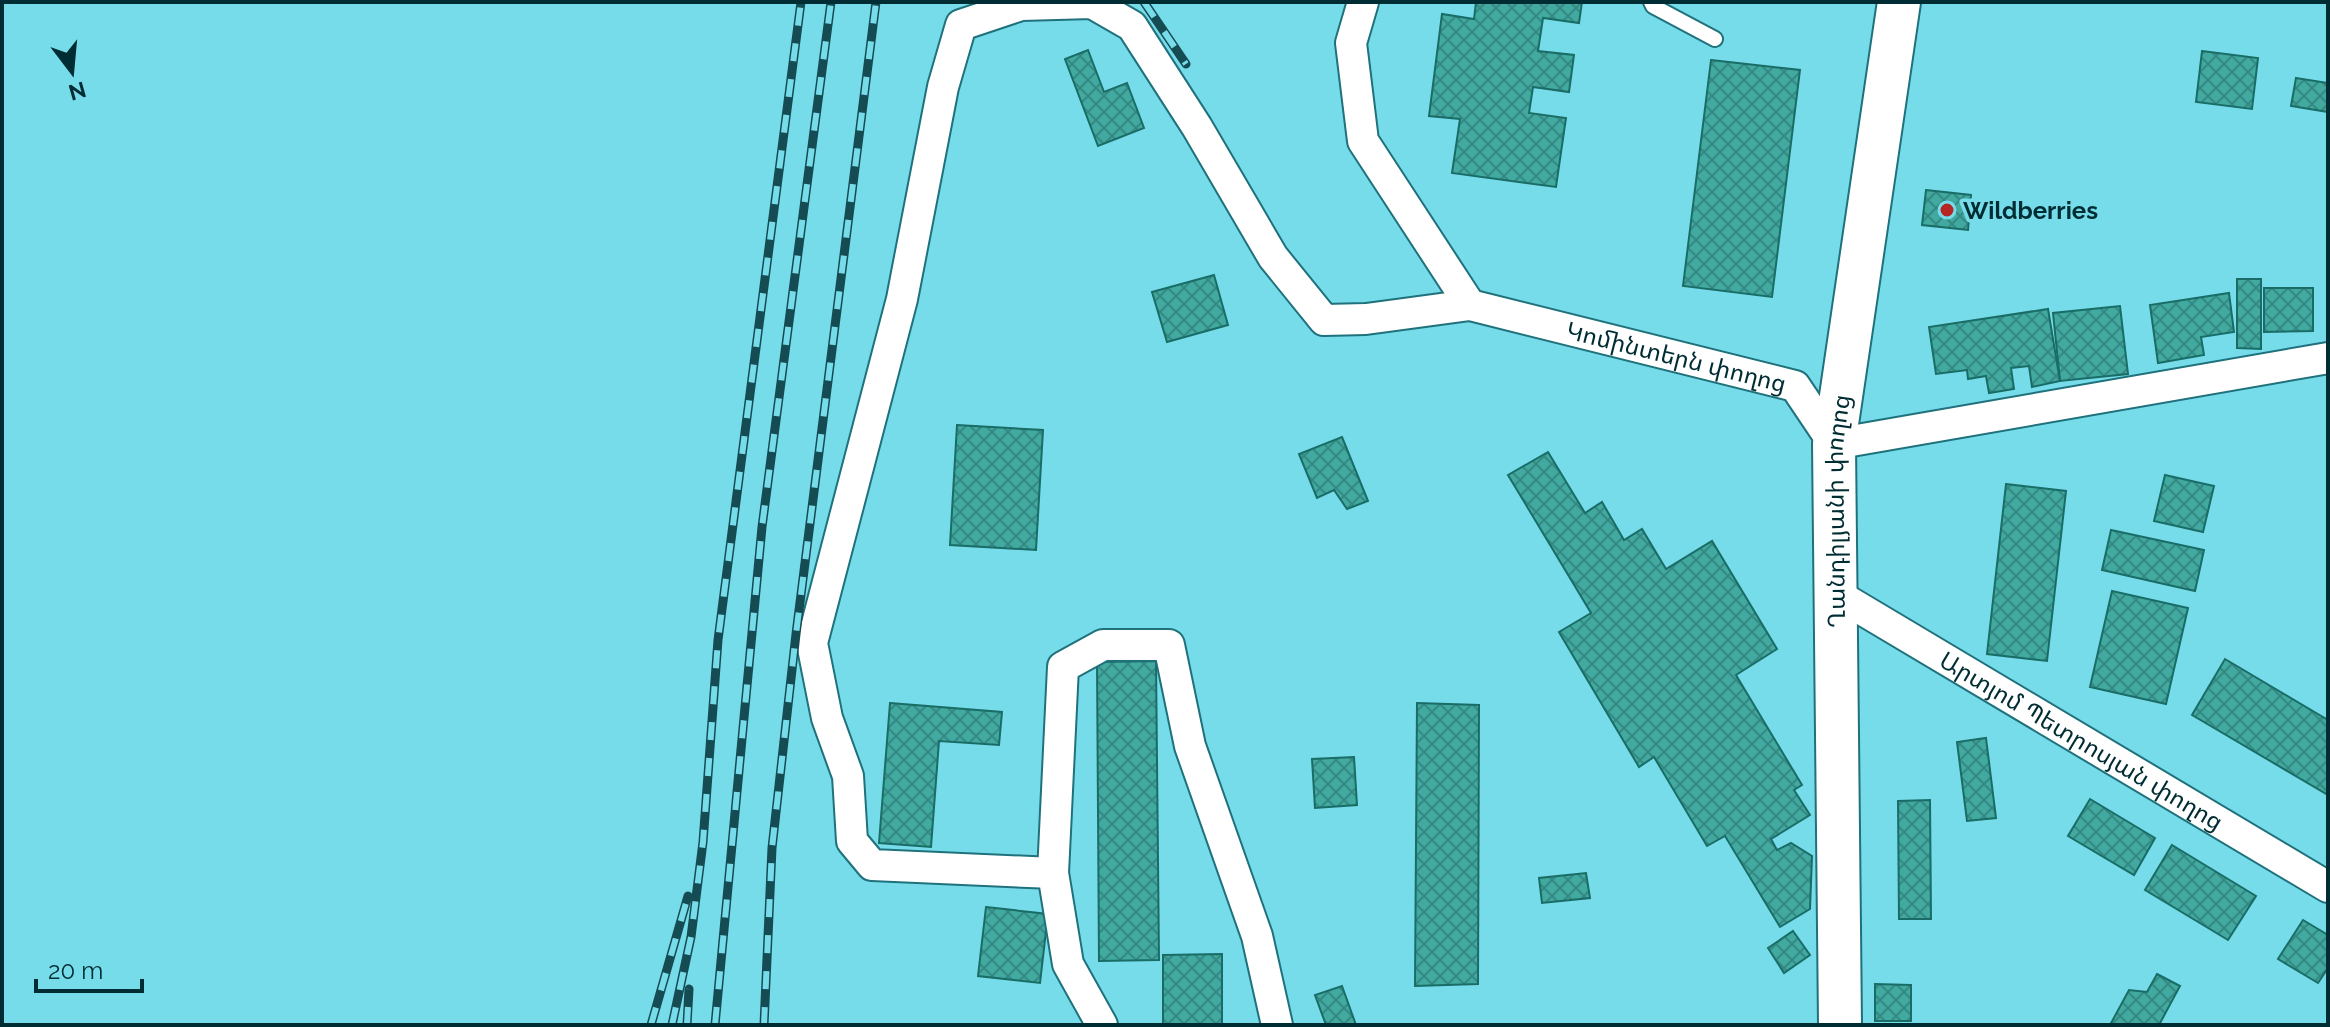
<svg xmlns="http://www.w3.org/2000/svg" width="2330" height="1027" viewBox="0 0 2330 1027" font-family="Raleway,'Noto Sans Armenian',sans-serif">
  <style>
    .building { fill: url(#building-cross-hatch); stroke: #196d66; stroke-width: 2 }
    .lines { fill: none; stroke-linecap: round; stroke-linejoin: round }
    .lane-casing { stroke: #1f717b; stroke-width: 18 }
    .street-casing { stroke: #1f717b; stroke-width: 34 }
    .secondary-casing { stroke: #1f717b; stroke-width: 46 }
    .lane { stroke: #fff; stroke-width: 14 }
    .street { stroke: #fff; stroke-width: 30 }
    .secondary { stroke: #fff; stroke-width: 42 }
    .rail-casing { stroke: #154c54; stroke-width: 9 }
    .rail { stroke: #77dcea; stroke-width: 6; stroke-dasharray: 18; stroke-linecap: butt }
    .poi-dot { fill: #b62724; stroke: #77dcea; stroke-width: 3 }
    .labels { text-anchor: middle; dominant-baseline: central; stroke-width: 7; stroke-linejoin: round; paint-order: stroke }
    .poi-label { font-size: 24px; font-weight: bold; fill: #002d33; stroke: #77dcea; text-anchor: start }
    .street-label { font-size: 24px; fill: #002d33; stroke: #77dcea }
  </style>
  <defs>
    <pattern id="building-cross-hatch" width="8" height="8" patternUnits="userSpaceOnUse" patternTransform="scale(2)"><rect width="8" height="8" fill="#41a9a0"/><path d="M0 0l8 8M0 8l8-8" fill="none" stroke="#348a83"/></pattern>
  </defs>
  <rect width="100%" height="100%" fill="#77dcea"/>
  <g class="building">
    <path d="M1476,2H1582L1579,23L1543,18L1538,51L1574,55L1569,92L1533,87L1529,113L1566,118L1556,187L1452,173L1460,119L1429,116L1442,14L1474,19Z"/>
    <path d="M1088,50L1104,92L1127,83L1144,128L1098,146L1065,59Z"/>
    <path d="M2202,51L2258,58L2252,109L2196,102Z"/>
    <path d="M1711,60L1800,70L1772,297L1683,286Z"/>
    <path d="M2296,78L2328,83V112L2291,106Z"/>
    <path d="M1926,190L1971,195L1968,230L1922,225Z"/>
    <path d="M1214,275L1228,325L1167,342L1152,292Z"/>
    <path d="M2237,279H2261V349L2237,348Z"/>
    <path d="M2264,288H2313V331L2264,332Z"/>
    <path d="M2229,293L2234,332L2201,337L2204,355L2158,363L2150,305Z"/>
    <path d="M2120,306L2128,374L2060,381L2053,313Z"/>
    <path d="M2048,309L2060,381L2032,387L2029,366L2011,368L2014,389L1989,393L1986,376L1968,379L1967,370L1936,374L1929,327Z"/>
    <path d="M957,425L1043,430L1036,550L950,545Z"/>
    <path d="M1342,437L1368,501L1347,509L1334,490L1317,498L1299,454Z"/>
    <path d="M1548,452L1585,513L1602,502L1624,540L1642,529L1666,569L1712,541L1777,649L1736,675L1802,785L1794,790L1810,815L1771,839L1777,850L1791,843L1812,856L1810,909L1780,927L1725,836L1707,846L1654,757L1639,767L1559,632L1591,613L1508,475Z"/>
    <path d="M2165,475L2214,486L2203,532L2154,521Z"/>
    <path d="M2006,484L2066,491L2047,661L1987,654Z"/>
    <path d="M2111,530L2204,550L2195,591L2102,570Z"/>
    <path d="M2112,591L2188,608L2166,704L2090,687Z"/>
    <path d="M2225,659L2328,720V795L2192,715Z"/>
    <path d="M1156,661L1159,960L1099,961L1097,662Z"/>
    <path d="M890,703L1002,712L999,745L939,741L931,847L879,843Z"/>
    <path d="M1417,703L1479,705L1478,984L1415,986Z"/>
    <path d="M1986,738L1996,818L1967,821L1957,742Z"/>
    <path d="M1354,757L1357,805L1315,808L1312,759Z"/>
    <path d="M2090,799L2155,838L2134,875L2068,836Z"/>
    <path d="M1930,800L1931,919H1899L1898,801Z"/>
    <path d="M2172,845L2256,896L2228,940L2145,890Z"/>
    <path d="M1586,873L1590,898L1542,903L1539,878Z"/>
    <path d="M986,907L1048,914L1040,983L978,976Z"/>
    <path d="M2303,920L2328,935V968L2318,983L2278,959Z"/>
    <path d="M1793,931L1810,955L1784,973L1768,948Z"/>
    <path d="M1222,954V1025H1163V955Z"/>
    <path d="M2157,974L2180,986L2159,1025H2110L2129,990L2147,992Z"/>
    <path d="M1875,984L1911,985V1021H1875Z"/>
    <path d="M1342,986L1356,1025H1326L1315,995Z"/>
  </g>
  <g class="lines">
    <g class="lane-casing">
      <path id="lane" d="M1651,2L1653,6L1715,39"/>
    </g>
    <g class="street-casing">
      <g id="street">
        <path id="s1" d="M1363,2L1351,43L1363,141L1470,305L1795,386L1834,444L2328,358"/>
        <path id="s2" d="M1836,594L2328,887"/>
        <path d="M1053,873L1063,667L1103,645H1169L1190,746L1257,936L1277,1025"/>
        <path d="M1102,1025L1068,964L1053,873L872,865L852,841L848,776L827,718L812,643L902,299L943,87L961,25L1021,5L1092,3L1132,26L1197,127L1273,257L1324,320L1366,319L1470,305"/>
      </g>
    </g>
    <g class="secondary-casing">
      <g id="secondary">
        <path id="s3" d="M1840,1025L1834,444L1899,2"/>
      </g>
    </g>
    <use href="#lane" class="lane"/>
    <use href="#street" class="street"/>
    <use href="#secondary" class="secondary"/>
    <g class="rail-casing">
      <g id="rail">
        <path d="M1144,2L1186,64"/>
        <path d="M651,1025L688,896"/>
        <path d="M672,1025L691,937L703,842L718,640L801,2"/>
        <path d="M687,1025L689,989"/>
        <path d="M715,1025L762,527L831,2"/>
        <path d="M764,1025L772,848L796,634L876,2"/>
      </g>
    </g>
    <use href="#rail" class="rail"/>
  </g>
  <circle class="poi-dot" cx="1947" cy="210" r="8"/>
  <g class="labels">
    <g class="poi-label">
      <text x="1963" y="210">Wildberries</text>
    </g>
    <g class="street-label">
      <text stroke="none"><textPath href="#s1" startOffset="550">Կոմինտերն փողոց</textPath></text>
      <text stroke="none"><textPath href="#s3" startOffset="514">Ղանդիլյանի փողոց</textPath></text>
      <text stroke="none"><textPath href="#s2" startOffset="286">Արտյոմ Պետրոսյան փողոց</textPath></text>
    </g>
  </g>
  <rect width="2330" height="1027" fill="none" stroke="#002d33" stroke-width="8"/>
  <g transform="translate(72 72) rotate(164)" stroke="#77dcea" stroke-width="6" paint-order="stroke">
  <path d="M0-6L14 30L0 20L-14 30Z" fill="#002d33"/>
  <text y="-12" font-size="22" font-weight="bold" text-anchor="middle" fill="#002d33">N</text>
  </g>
  <path d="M36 979v12h106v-12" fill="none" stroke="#002d33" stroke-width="4"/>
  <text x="48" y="979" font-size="24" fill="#002d33" stroke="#77dcea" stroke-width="6" paint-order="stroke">20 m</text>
</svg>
